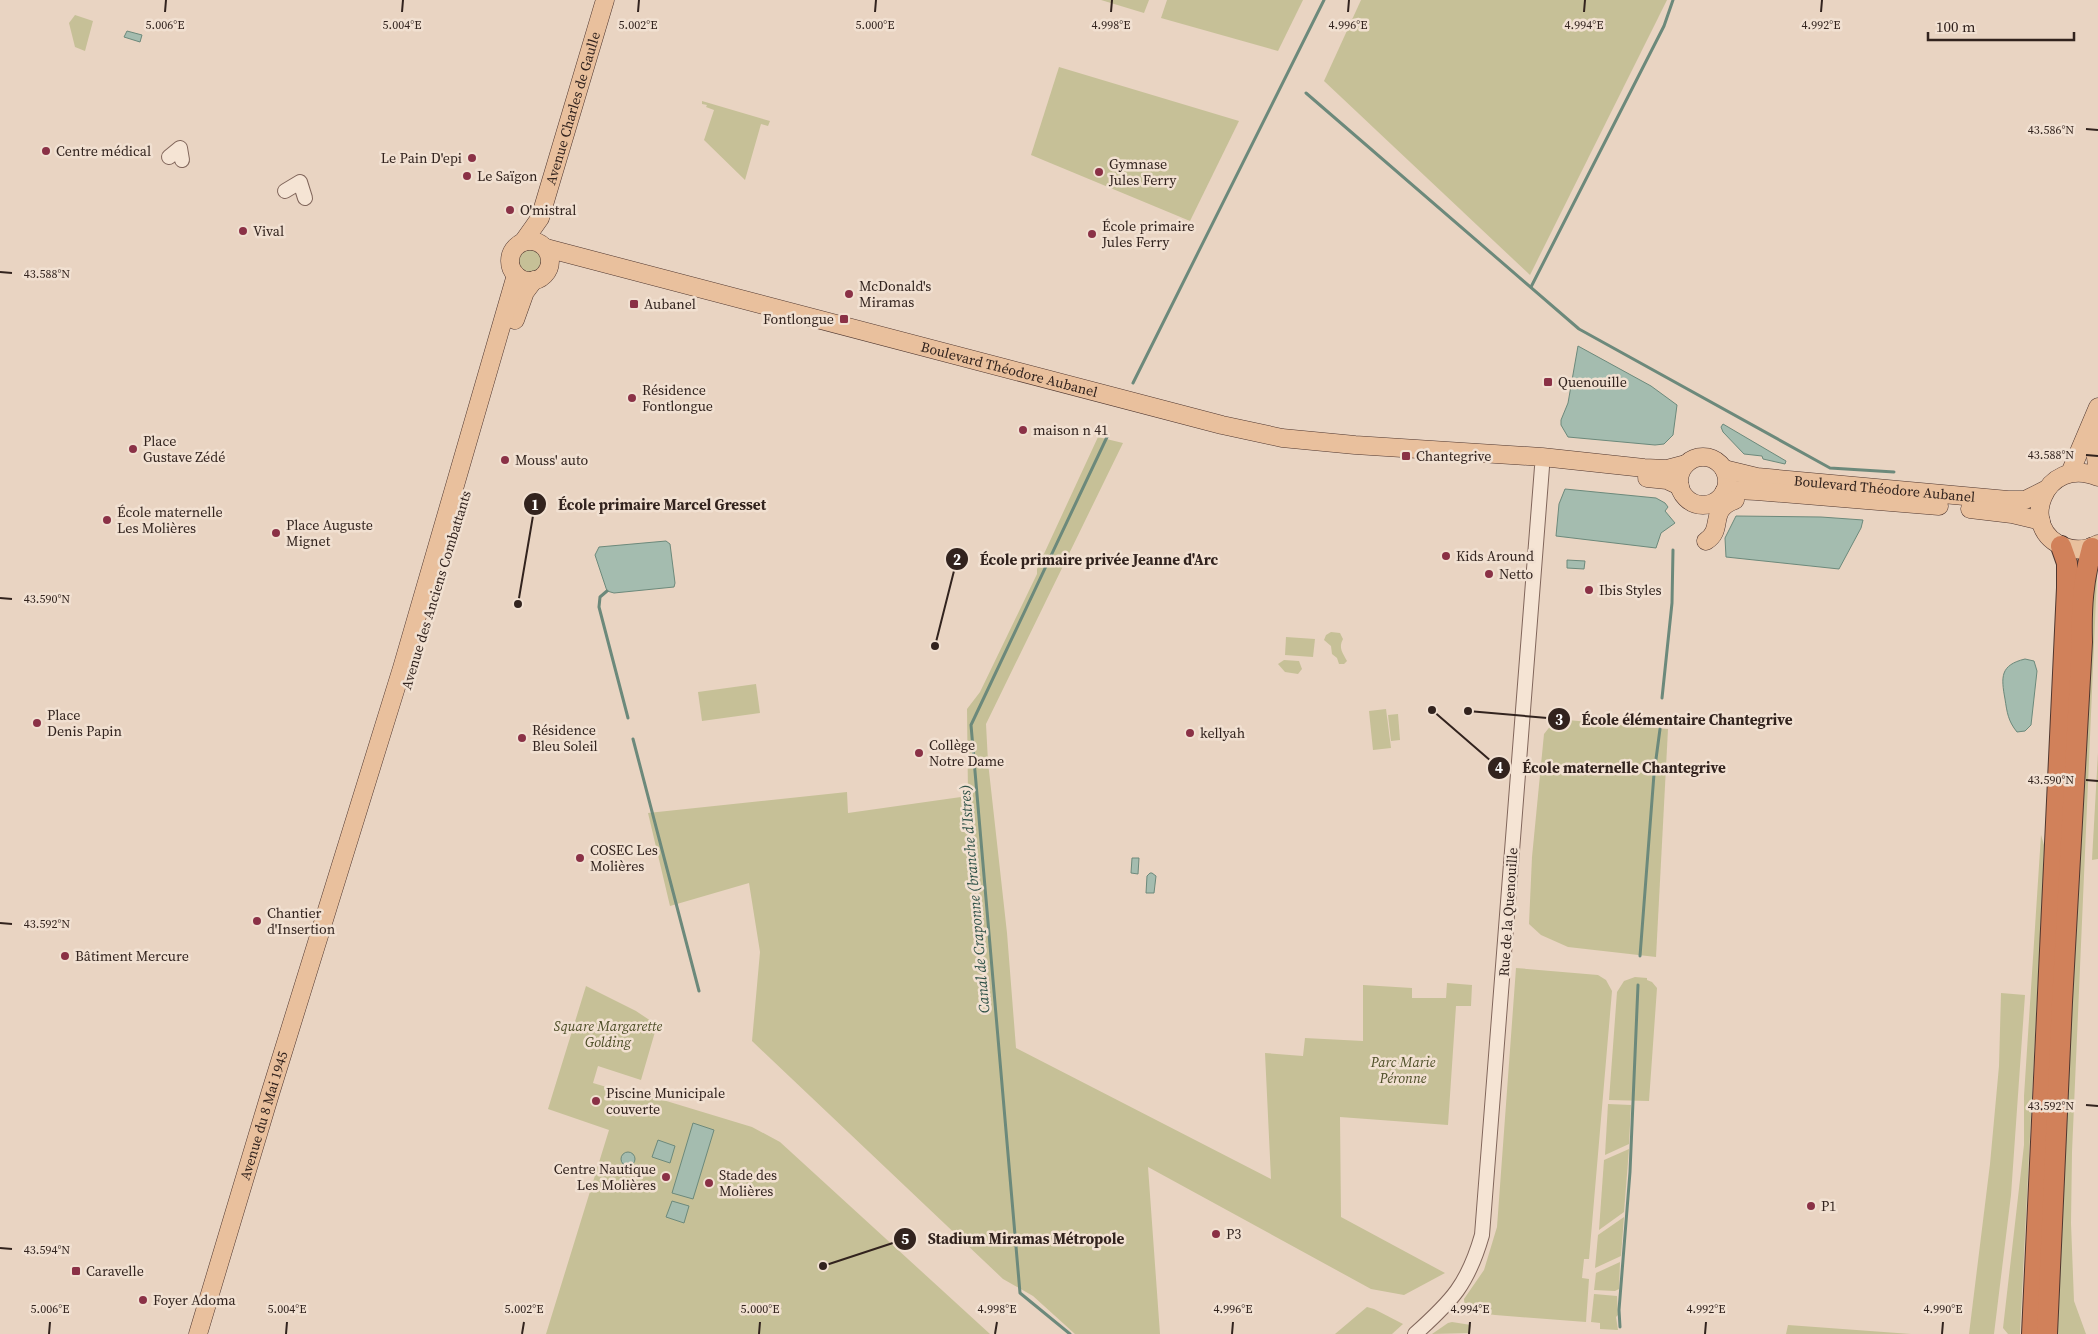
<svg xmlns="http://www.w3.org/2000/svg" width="2098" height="1334" viewBox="0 0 2098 1334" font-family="'Source Serif 4',serif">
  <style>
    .green { fill: #c6c097 }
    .water { fill: #a4bcaf; stroke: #6c897b }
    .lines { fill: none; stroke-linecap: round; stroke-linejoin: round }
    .stream { stroke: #6c897b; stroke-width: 3 }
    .minor-casing { stroke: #81665b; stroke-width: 16 }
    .major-casing { stroke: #4f362f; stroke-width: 19 }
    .highway-casing { stroke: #4f362f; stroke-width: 22 }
    .minor { stroke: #f5e4d4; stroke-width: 14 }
    .major { stroke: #e9c09d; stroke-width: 18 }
    .highway { stroke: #d1815a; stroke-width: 20 }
    .ticks { fill: none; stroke: #32231e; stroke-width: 2 }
    .poi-dot { fill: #8a3146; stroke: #f1e0d1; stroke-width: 2 }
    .labels { text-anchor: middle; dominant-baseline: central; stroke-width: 5; stroke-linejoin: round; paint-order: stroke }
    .street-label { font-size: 14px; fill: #32231e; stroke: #f1e0d1 }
    .poi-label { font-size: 14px; fill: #32231e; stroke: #f1e0d1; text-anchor: start }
    .park-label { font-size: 14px; font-style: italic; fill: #4c4d26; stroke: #f1e0d1 }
    .water-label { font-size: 15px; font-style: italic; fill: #2e5147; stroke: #f1e0d1 }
    .ticks-label { font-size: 12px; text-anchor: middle; fill: #32231e; stroke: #f1e0d1; stroke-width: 5; stroke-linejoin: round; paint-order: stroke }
    .leader { fill: none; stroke: #32231e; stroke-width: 2 }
    .callout-dot { fill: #32231e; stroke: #f1e0d1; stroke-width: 2 }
    .mark-label { font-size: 15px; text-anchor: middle; font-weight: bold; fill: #fff }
    .callout-label { font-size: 15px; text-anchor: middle; font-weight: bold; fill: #32231e; stroke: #f1e0d1; stroke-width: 5; stroke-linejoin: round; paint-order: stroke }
  </style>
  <rect width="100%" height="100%" fill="#e9d4c2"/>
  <g class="green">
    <path d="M1101,0H1149L1144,13Z"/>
    <path d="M1167,0H1303L1278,51L1161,18Z"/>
    <path d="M1361,0H1667L1530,275L1324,81Z"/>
    <path d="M75,15L93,21L85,51L75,47L69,23Z"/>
    <path d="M1059,67L1239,121L1190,221L1031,155Z"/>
    <path d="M702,101L770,121L768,126L761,124L745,180L704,140L714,110L706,107L707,105L702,104Z"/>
    <circle cx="530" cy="261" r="13"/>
    <path d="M1098,437L1123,443L986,724L988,762L1007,933L1016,1048L1271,1179L1265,1053L1303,1056L1305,1038L1363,1041V985L1412,988V998H1446L1447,983L1472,985L1471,1006H1456L1448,1125L1340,1117L1341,1217L1445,1273L1404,1295L1371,1289L1148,1167L1160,1334H1075L1033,1296L1003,1279L752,1041L760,952L749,883L670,906L648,813L847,792L848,813L968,796L967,709L980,692L1037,574V569Z"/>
    <path d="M2098,553L2072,1152L2071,1223L2074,1301L2086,1334H2057L2088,658L2087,627Z"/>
    <path d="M1331,632L1340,633L1343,639C1338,648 1343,653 1347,661L1344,664H1339L1337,658L1332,654L1331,646L1324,640L1326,635Z"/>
    <path d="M1286,637L1315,639L1313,657L1285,655Z"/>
    <path d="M1284,660L1299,661L1302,669L1298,674L1285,672L1278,664Z"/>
    <path d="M756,684L760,713L702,721L698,692Z"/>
    <path d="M1386,709L1391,748L1373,750L1369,711Z"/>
    <path d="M1398,714L1400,740L1391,741L1388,715Z"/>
    <path d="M1556,719L1668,729L1656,957L1568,947L1541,935L1529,924L1532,857L1544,734Z"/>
    <path d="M2098,753V859L2092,860Z"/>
    <path d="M2041,835L2044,845L2043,879L2020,1334H2008L2003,1328L2024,1145V1096Z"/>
    <path d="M1516,968L1598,975L1606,980L1612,991L1589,1259H1584L1582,1278L1589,1279L1586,1322L1495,1315L1465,1311L1464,1299L1484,1270L1497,1227Z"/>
    <path d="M1635,977L1647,978V980L1652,982L1657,988L1649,1101L1609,1100L1617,992L1624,981Z"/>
    <path d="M586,986L636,1011L657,1025L641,1080L598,1066L593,1083L620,1091L640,1093L752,1127L780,1142L990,1334H546L609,1130L548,1109Z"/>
    <path d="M2001,993L2025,995L2011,1195L1994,1334H1969L1990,1164L1999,1066Z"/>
    <path d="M1608,1104L1631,1105L1629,1144L1605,1155Z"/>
    <path d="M1629,1149L1624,1212L1599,1230L1604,1160Z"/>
    <path d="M1624,1217L1621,1256L1595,1268L1598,1235Z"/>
    <path d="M1620,1262L1619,1289L1615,1291L1594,1290L1596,1273Z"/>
    <path d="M1594,1294L1617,1296L1618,1315L1616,1317L1618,1330L1600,1329V1323L1591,1322Z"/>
    <path d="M1367,1307L1374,1309L1403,1324L1392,1334H1335Z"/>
    <path d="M1452,1322L1471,1325L1469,1333L1432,1334L1448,1323Z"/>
    <path d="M1788,1325L1911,1334H1786Z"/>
  </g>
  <g class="water">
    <path d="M127,31L142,35L140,42L124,37Z"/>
    <path d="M1578,346L1651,386L1677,405L1673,435L1664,444L1655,445L1568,437L1561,425V420L1568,403Z"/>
    <path d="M1723,424L1786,461L1785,464L1763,459L1762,456L1744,454L1723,432L1721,427Z"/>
    <path d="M1565,489L1656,498L1665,503L1668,507L1665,511L1675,523L1661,533L1656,548L1556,536L1559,504Z"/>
    <path d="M1736,516L1821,517L1863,520L1861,528L1839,569L1726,557L1725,538Z"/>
    <path d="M666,541L670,544L675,583L674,587L614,593L607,591L595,555L599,547Z"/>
    <path d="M1567,560L1585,561L1584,569L1567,568Z"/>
    <path d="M2025,659L2034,661L2037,671L2031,725L2025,731L2017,732C2008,721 2007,712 2005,699C2001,677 2000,665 2025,659Z"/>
    <path d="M1132,858H1139L1138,874L1131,873Z"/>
    <path d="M1150,873H1152L1156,876L1154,893H1146L1147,876Z"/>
    <path d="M693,1123L714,1130L693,1199L672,1193Z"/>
    <path d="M658,1140L675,1146L670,1163L652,1157Z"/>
    <circle cx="628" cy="1159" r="7"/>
    <path d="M672,1201L689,1206L684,1223L666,1217Z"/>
  </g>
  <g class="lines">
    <g class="stream">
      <path d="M1306,93L1579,329L1830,468L1894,472"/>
      <path d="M1531,287L1664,26L1673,0"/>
      <path d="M1133,383L1324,0"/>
      <path d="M607,591L600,597L599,607L628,718"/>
      <path d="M1662,698L1672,603L1673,550"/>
      <path d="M633,739L699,991"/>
      <path d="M1640,956L1654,774L1660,729"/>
      <path d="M1620,1327L1619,1310L1630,1172L1638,985"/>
      <path d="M1070,1334L1020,1293L971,725L1107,437"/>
    </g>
    <g class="minor-casing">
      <g id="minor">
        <path d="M169,157L180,148L182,160"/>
        <path d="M285,191L300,182L305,198"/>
        <path d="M1415,1334C1452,1301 1468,1284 1482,1235L1542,467"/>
      </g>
    </g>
    <g class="major-casing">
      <g id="major">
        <circle cx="530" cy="261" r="20"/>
        <path id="s1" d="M523,242L540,218L605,0"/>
        <path id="s2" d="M546,248L1222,425L1282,438L1355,445L1542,457L1644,468L1667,469L1686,464"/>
        <path d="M515,320L525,292L534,280"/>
        <path d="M2098,432L2096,457L2098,476"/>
        <circle cx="1703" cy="481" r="24"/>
        <path id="s3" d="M1724,469L1757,477L2008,500H2025L2045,490"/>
        <path d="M2070,473L2098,407"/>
        <path d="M2098,477C2044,454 2016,530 2065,547C2076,551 2087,550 2098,544"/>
        <path d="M1647,478L1667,480L1680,486"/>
        <path d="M1724,492L1735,490L1756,491L1939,506"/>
        <path d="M1970,509L2012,514L2041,521"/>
        <path d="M1706,541C1725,529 1707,510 1735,500"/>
        <path id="s4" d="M198,1334L270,1094L402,668L516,275"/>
      </g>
    </g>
    <g class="highway-casing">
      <g id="highway">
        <path d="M2032,1334L2067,588V563L2061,546"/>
        <path d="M2047,1334L2062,1002L2082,642C2081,607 2083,581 2092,548"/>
      </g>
    </g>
    <use href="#minor" class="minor"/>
    <use href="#major" class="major"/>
    <use href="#highway" class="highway"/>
  </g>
  <path class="ticks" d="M165,12L166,0M402,12L403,0M638,12L639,0M875,12L876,0M1111,12L1112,0M1348,12L1349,0M1584,12L1585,0M1821,12L1822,0M2086,129L2098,130M0,272L12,273M2086,455L2098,456M0,598L12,599M2086,780L2098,781M0,923L12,924M2086,1105L2098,1106M0,1248L12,1249M49,1334L50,1322M286,1334L287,1322M522,1334L524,1322M759,1334L760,1322M995,1334L997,1322M1232,1334L1233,1322M1469,1334L1470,1322M1705,1334L1706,1322M1942,1334L1943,1322"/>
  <g class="poi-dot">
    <circle cx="46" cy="151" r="5"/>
    <circle cx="472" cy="158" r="5"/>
    <circle cx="1099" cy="172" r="5"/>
    <circle cx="467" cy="176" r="5"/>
    <circle cx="510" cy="210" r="5"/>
    <circle cx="243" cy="231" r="5"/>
    <circle cx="1092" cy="234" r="5"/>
    <circle cx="849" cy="294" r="5"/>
    <rect x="629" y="299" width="10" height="10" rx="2.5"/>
    <rect x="839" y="314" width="10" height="10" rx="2.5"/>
    <rect x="1543" y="377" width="10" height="10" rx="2.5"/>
    <circle cx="632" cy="398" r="5"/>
    <circle cx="1023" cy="430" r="5"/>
    <circle cx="133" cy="449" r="5"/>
    <rect x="1401" y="451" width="10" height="10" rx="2.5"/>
    <circle cx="505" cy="460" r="5"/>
    <circle cx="107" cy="520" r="5"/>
    <circle cx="276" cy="533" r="5"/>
    <circle cx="1446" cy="556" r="5"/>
    <circle cx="1489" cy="574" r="5"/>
    <circle cx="1589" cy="590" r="5"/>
    <circle cx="37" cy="723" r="5"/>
    <circle cx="1190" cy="733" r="5"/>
    <circle cx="522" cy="738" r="5"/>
    <circle cx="919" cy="753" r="5"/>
    <circle cx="580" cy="858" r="5"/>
    <circle cx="257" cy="921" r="5"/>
    <circle cx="65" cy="956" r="5"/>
    <circle cx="596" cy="1101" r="5"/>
    <circle cx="666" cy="1177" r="5"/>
    <circle cx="709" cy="1183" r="5"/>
    <circle cx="1811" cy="1206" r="5"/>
    <circle cx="1216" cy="1234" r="5"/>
    <rect x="71" y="1266" width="10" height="10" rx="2.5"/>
    <circle cx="143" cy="1300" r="5"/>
  </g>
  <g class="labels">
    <g class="street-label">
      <text stroke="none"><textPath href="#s1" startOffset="144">Avenue Charles de Gaulle</textPath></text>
      <text stroke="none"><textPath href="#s2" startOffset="479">Boulevard Théodore Aubanel</textPath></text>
      <text stroke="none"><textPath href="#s3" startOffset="162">Boulevard Théodore Aubanel</textPath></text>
      <text transform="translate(436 590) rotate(-73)">Avenue des Anciens Combattants</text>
      <text transform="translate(1508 912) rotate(-86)">Rue de la Quenouille</text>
      <text stroke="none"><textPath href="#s4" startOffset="228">Avenue du 8 Mai 1945</textPath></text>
    </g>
    <g class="poi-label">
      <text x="56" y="151">Centre médical</text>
      <text x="462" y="158" text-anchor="end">Le Pain D'epi</text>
      <text x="1109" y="164">Gymnase<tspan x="1109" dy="16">Jules Ferry</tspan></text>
      <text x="477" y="176">Le Saïgon</text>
      <text x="520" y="210">O'mistral</text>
      <text x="1102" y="226">École primaire<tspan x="1102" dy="16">Jules Ferry</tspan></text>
      <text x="253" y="231">Vival</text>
      <text x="859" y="286">McDonald's<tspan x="859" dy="16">Miramas</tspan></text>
      <text x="644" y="304">Aubanel</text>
      <text x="834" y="319" text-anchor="end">Fontlongue</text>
      <text x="1558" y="382">Quenouille</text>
      <text x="642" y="390">Résidence<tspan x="642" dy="16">Fontlongue</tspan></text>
      <text x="1033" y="430">maison n 41</text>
      <text x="143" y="441">Place<tspan x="143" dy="16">Gustave Zédé</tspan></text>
      <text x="1416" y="456">Chantegrive</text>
      <text x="515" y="460">Mouss' auto</text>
      <text x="117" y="512">École maternelle<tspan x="117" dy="16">Les Molières</tspan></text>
      <text x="286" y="525">Place Auguste<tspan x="286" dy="16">Mignet</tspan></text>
      <text x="1456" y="556">Kids Around</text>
      <text x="1499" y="574">Netto</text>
      <text x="1599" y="590">Ibis Styles</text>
      <text x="47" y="715">Place<tspan x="47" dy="16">Denis Papin</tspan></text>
      <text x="532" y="730">Résidence<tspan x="532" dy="16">Bleu Soleil</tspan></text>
      <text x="1200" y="733">kellyah</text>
      <text x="929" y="745">Collège<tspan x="929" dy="16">Notre Dame</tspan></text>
      <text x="590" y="850">COSEC Les<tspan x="590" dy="16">Molières</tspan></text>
      <text x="267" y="913">Chantier<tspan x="267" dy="16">d'Insertion</tspan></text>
      <text x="75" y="956">Bâtiment Mercure</text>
      <text x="606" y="1093">Piscine Municipale<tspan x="606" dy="16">couverte</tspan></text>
      <text x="656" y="1169" text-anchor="end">Centre Nautique<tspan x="656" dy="16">Les Molières</tspan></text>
      <text x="719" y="1175">Stade des<tspan x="719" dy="16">Molières</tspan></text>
      <text x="1821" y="1206">P1</text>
      <text x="1226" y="1234">P3</text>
      <text x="86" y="1271">Caravelle</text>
      <text x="153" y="1300">Foyer Adoma</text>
    </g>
    <g class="park-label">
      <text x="608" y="1026">Square Margarette<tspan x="608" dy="16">Golding</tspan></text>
      <text x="1403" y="1062">Parc Marie<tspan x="1403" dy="16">Péronne</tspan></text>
    </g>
    <g class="water-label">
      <text transform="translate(974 899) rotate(-95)">Canal de Craponne (branche d'Istres)</text>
    </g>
  </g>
  <g class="ticks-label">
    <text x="165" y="29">5.006°E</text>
    <text x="402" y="29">5.004°E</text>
    <text x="638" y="29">5.002°E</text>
    <text x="875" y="29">5.000°E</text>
    <text x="1111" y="29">4.998°E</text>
    <text x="1348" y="29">4.996°E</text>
    <text x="1584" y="29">4.994°E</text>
    <text x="1821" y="29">4.992°E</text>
    <text x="2051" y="134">43.586°N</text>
    <text x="47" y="278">43.588°N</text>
    <text x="2051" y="459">43.588°N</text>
    <text x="47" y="603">43.590°N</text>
    <text x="2051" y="784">43.590°N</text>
    <text x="47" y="928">43.592°N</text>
    <text x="2051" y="1110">43.592°N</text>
    <text x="47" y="1254">43.594°N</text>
    <text x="50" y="1313">5.006°E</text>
    <text x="287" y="1313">5.004°E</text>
    <text x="524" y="1313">5.002°E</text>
    <text x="760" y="1313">5.000°E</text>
    <text x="997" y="1313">4.998°E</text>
    <text x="1233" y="1313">4.996°E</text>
    <text x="1470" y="1313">4.994°E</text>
    <text x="1706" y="1313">4.992°E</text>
    <text x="1943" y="1313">4.990°E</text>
  </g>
  <path class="leader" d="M518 604L535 504M935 646L957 559M1468 711L1559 719M1432 710L1499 768M823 1266L905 1239"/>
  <g class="callout-dot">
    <circle cx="518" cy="604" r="5"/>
    <circle cx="935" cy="646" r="5"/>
    <circle cx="1468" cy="711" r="5"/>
    <circle cx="1432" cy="710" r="5"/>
    <circle cx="823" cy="1266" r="5"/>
    <circle cx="535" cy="504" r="12"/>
    <circle cx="957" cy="559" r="12"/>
    <circle cx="1559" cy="719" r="12"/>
    <circle cx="1499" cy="768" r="12"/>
    <circle cx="905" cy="1239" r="12"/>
  </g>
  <g class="mark-label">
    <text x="535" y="510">1</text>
    <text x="957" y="565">2</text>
    <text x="1559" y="725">3</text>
    <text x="1499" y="773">4</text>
    <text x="905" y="1244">5</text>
  </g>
  <g class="callout-label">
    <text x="662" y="510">École primaire Marcel Gresset</text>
    <text x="1099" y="565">École primaire privée Jeanne d'Arc</text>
    <text x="1687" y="725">École élémentaire Chantegrive</text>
    <text x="1624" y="773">École maternelle Chantegrive</text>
    <text x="1026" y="1244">Stadium Miramas Métropole</text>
  </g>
  <path d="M1928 32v8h146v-8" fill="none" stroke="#32231e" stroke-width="2.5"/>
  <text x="1936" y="32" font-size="15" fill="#32231e" stroke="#f1e0d1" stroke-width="4" paint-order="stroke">100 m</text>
</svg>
